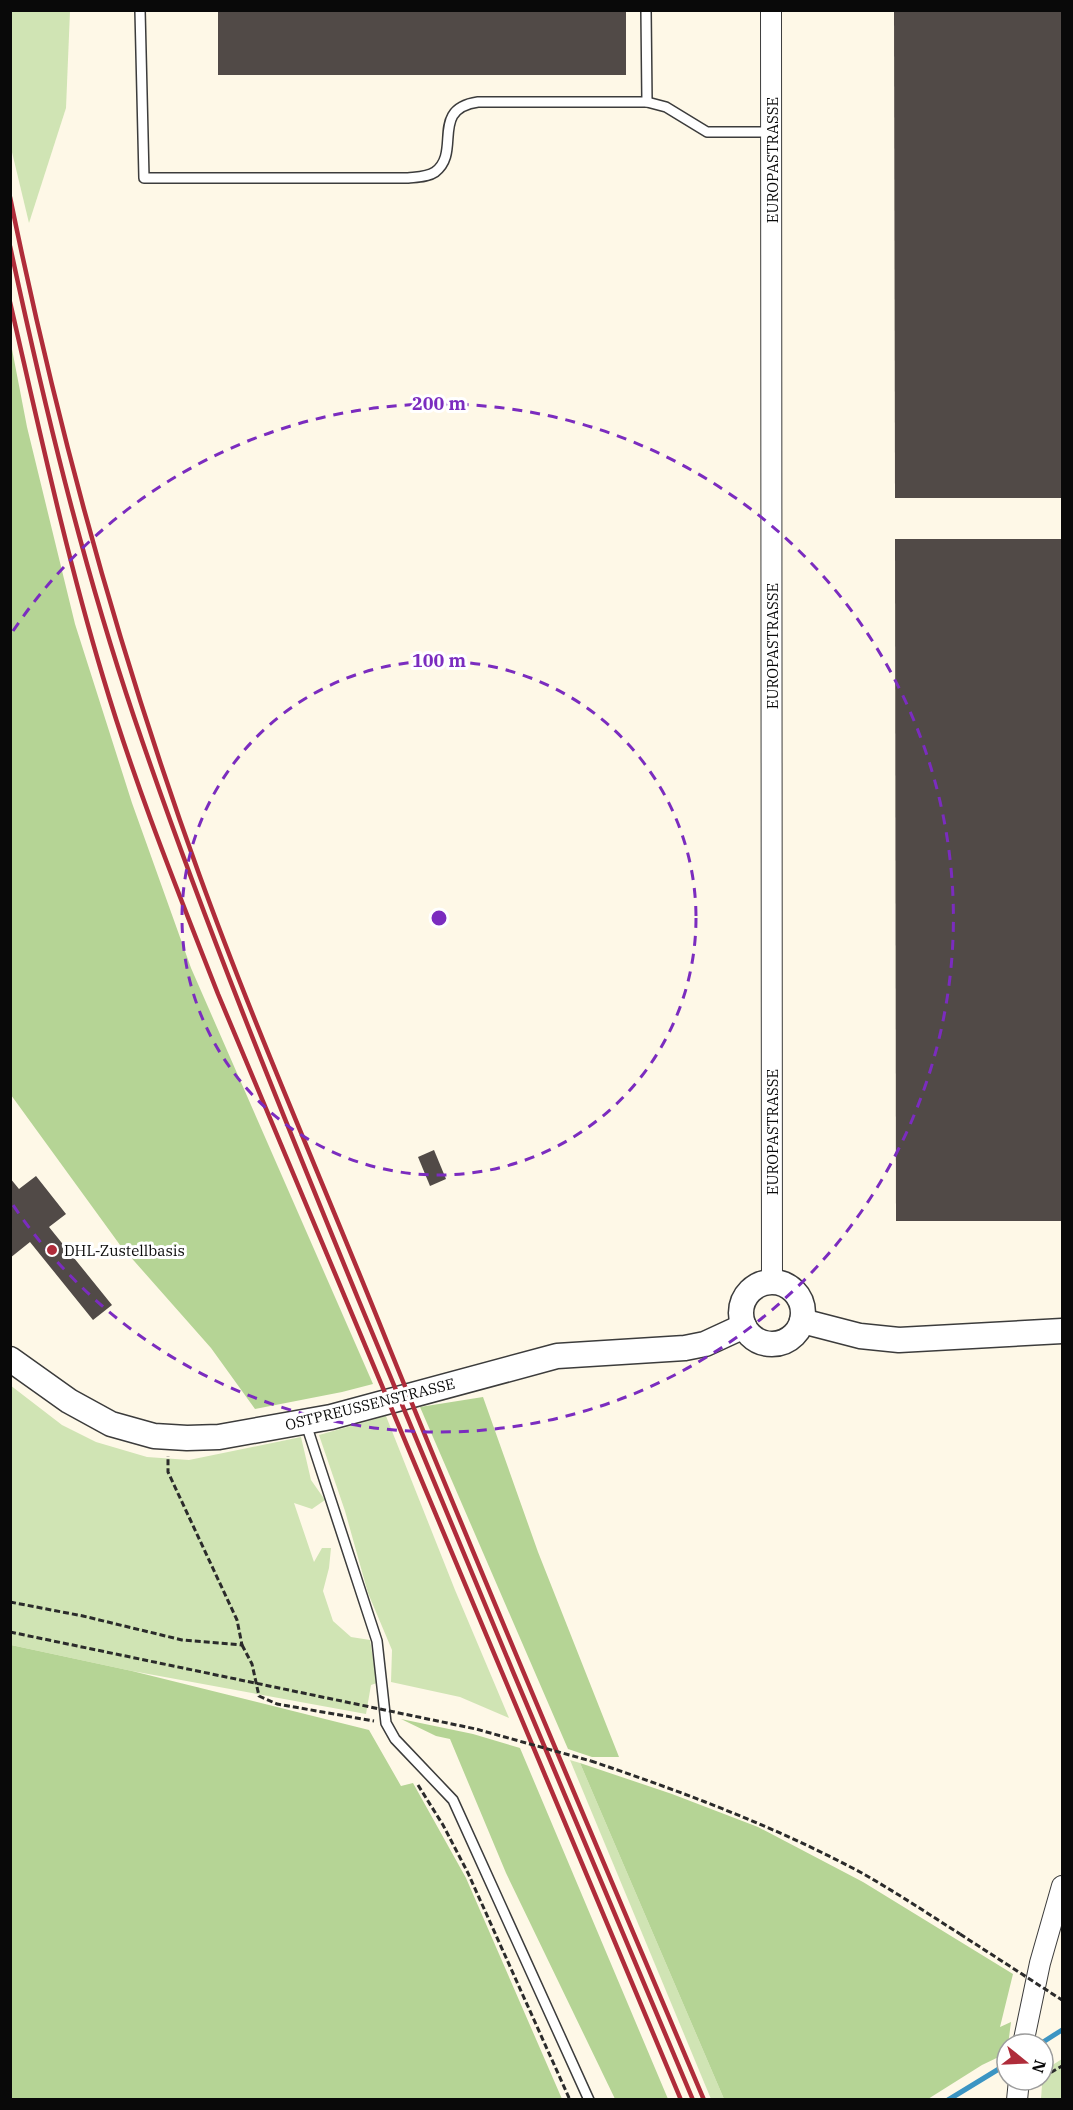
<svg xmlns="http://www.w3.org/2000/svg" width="1073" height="2110" viewBox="0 0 1073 2110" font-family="'IBM Plex Serif',serif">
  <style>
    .green { fill: #d0e4b4 }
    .forest { fill: #b5d495 }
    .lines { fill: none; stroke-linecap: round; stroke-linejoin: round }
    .stream { stroke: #3c95c3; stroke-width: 5 }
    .building { fill: #514a47 }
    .service-casing { stroke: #3c3c3c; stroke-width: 12 }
    .minor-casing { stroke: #3c3c3c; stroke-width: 22 }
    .tertiary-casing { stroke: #3c3c3c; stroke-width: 27 }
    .path { stroke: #2b2b2b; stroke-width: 3; stroke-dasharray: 6 3; stroke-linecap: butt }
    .service { stroke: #fff; stroke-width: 9 }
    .minor { stroke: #fff; stroke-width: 20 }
    .tertiary { stroke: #fff; stroke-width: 24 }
    .rail { stroke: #af2c3a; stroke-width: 4.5 }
    .path-bridge { stroke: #2b2b2b; stroke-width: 3; stroke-dasharray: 6 3; stroke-linecap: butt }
    .ring { fill: none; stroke: #7b2cbf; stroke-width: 3; stroke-dasharray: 10 8 }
    .poi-dot { fill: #af2c3a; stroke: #fff; stroke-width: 2 }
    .labels { text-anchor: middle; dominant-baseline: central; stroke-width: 6; stroke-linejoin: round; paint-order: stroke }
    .street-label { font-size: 15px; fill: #090909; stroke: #fff }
    .poi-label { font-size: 15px; fill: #090909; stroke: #fff; text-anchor: start }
    .centre { fill: #7b2cbf; stroke: #fff; stroke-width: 3 }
    .ring-label { font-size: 18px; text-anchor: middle; font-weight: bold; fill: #7b2cbf; stroke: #fff; stroke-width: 6; stroke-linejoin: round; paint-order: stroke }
  </style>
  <rect width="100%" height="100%" fill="#fef8e7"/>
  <g class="green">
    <path d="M10,11H70L66,108L29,223L11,148Z"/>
    <path d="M10,1385L62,1425L96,1442L147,1457L189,1460L301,1437L311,1480L325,1500L312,1509L294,1503L314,1562L322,1548H331L329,1568L323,1591L333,1621L351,1637L370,1640L377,1683L371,1685L366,1714L132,1671L11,1645Z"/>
    <path d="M386,1416L455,1590L509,1718L460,1697L391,1682L392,1650L368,1593L345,1511L319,1435Z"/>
    <path d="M570,1760L580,1763L724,2099H711Z"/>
    <path d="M1062,2059V2099H1041L1043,2071Z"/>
  </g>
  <g class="forest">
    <path d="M11,344L27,427L75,624L132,803L191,968L373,1384L342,1392L255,1409L211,1348L120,1245L11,1095Z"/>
    <path d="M483,1397L538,1552L619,1757H592L568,1749L420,1407Z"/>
    <path d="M11,1645L132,1671L369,1730L401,1786L413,1783L466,1878L562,2099H11Z"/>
    <path d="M401,1719L473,1734L520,1748L668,2099H615L506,1873L450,1739L436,1736Z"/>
    <path d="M580,1763L672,1794L758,1827L863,1882L1013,1974L1000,2027L1011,2022L1007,2053L982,2065L928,2099H724Z"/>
  </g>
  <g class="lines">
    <g class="stream">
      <path d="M1040,2044L1062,2030"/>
      <path d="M948,2100L1007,2064"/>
    </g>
  </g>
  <g class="building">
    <rect x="218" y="10" width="408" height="65"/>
    <path d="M894,10H1062V498H895Z"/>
    <path d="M895,539H1062V1221H896Z"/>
    <path d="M434,1150L446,1179L430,1186L418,1157Z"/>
    <path d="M36,1176L66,1214L49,1227L112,1305L93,1320L30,1242L10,1258V1178L19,1189Z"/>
  </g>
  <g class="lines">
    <g class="service-casing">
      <g id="service">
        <path d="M140,10L144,178H408C417,177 428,177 435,172C462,152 429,109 478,102H647L666,107L707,132H772"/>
        <path d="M646,10L647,102"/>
        <path d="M306,1424L377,1641L386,1723L395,1739L453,1800L589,2100"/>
      </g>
    </g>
    <g class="minor-casing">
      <g id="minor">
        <path d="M771,10L772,1282"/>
        <path d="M1023,2044L1040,1963L1062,1886"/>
        <path d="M1017,2100L1019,2080"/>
      </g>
    </g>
    <g class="tertiary-casing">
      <g id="tertiary">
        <circle cx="772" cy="1313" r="31"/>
        <path d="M802,1321L860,1336L899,1340L1062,1331"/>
        <path d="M10,1359L69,1401L111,1424L154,1436L187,1438L219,1437L331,1417L557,1356L685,1348L705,1344L744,1326"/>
      </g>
    </g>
    <g class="path">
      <path d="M10,1602L83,1616L182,1640L242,1645L237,1620L168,1472V1456"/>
      <path d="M242,1645L252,1664L259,1696L277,1704L374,1721"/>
      <path d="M591,1761C683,1792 774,1826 860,1872C894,1891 927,1913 960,1934"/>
      <path d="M418,1785L443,1825L468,1873L570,2100"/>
      <path d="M1043,2077L1062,2066"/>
    </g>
    <use href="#service" class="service"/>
    <use href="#minor" class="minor"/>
    <use href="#tertiary" class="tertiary"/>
    <g class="rail">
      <path d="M10,197C57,427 119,653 199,874C257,1034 326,1189 389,1347C491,1599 598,1849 704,2100"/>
      <path d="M10,246C44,404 82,563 134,717C201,915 280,1108 359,1301C468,1568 582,1834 693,2100"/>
      <path d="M10,302C39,428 66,554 103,677C135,785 177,889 218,994L681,2100"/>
    </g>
    <g class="path-bridge">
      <path d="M10,1632L476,1729L591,1761"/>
      <path d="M960,1934L1062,2000"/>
    </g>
  </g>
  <g class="ring">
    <circle cx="439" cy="918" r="257"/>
    <path d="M13 631A514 514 0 1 1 13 1205"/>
  </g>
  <circle class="poi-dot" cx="52" cy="1250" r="6"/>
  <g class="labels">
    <g class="street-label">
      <text transform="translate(772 160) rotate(-90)">EUROPASTRASSE</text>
      <text transform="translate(772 646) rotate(-90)">EUROPASTRASSE</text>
      <text transform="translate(772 1132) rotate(-90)">EUROPASTRASSE</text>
      <text transform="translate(370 1404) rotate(-14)">OSTPREUSSENSTRASSE</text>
    </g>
    <g class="poi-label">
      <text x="64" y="1250">DHL-Zustellbasis</text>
    </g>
  </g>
  <circle cx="439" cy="918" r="9" class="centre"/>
  <g class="ring-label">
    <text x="439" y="410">200 m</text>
    <text x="439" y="667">100 m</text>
  </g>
  <rect width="1073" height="2110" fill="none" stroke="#090909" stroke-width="24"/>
  <g transform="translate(1025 2062) rotate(108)"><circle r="28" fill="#ffffff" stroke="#9d9d9d" stroke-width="1.5"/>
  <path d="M0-4.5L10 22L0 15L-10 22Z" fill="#af2c3a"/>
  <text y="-9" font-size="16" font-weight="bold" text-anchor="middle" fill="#090909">N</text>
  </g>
</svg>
